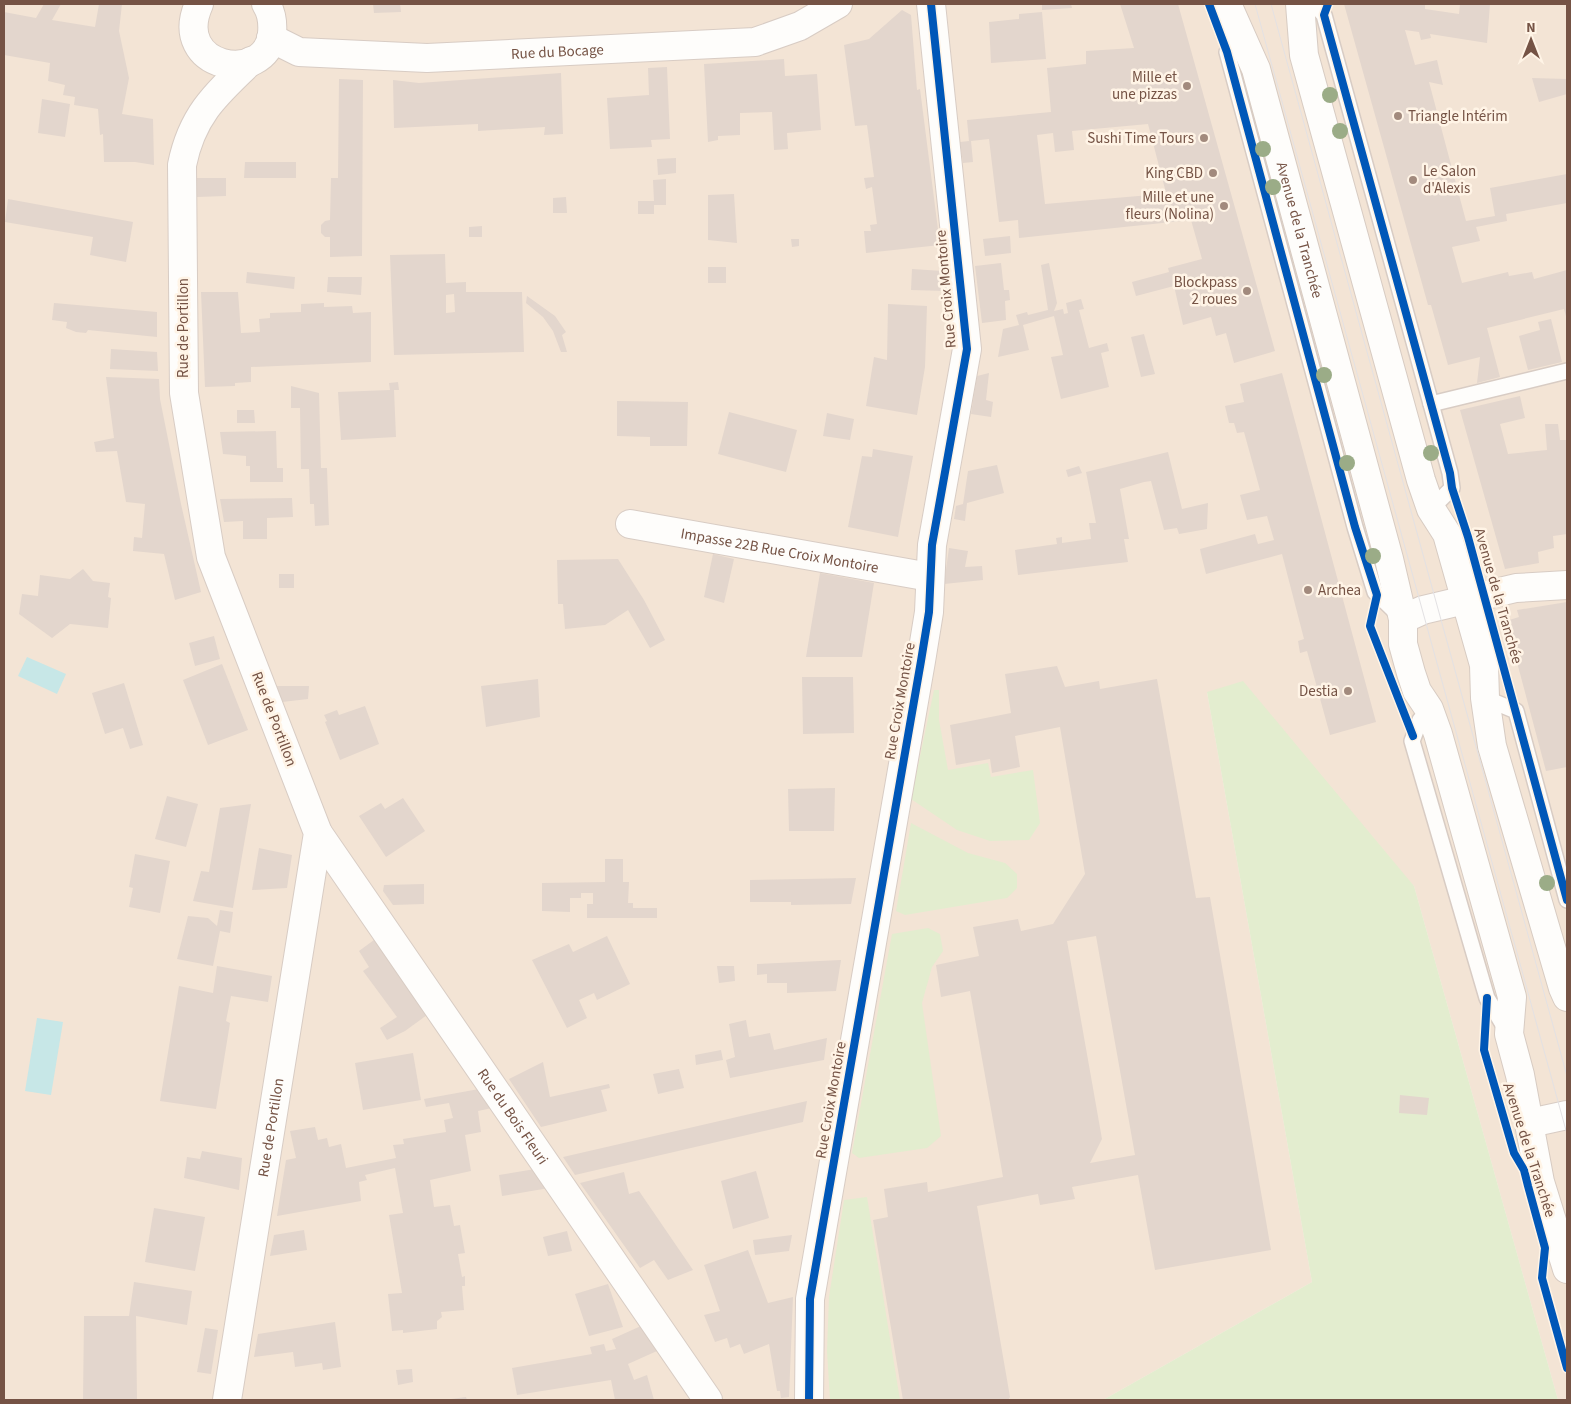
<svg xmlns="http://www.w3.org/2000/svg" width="1571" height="1404" viewBox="0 0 1571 1404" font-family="'Source Sans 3',sans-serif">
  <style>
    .residential { fill: #f3e4d5 }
    .green { fill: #e3edcf }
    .water { fill: #c7e7e7 }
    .building { fill: #e3d6cd; fill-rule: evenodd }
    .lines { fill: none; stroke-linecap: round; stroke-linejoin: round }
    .lane-casing { stroke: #d8ccc4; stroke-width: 18 }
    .street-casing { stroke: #d8ccc4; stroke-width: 30 }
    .secondary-casing { stroke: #d7cbc2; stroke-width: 30 }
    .lane { stroke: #fefdfb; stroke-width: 15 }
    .street { stroke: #fefdfb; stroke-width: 28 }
    .secondary { stroke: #fefdfb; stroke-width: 28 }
    .tram { stroke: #e3e1e3; stroke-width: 1 }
    .cycleway-casing { stroke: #fff4e6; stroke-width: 11 }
    .cycleway { stroke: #0057b8; stroke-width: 8 }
    .tree { fill: #9bac87 }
    .poi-dot { fill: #a28a7d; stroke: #fff4e6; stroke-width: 2 }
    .labels { text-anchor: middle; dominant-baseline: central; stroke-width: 5; stroke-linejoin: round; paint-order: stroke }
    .street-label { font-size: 15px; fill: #755345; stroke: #fff4e6 }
    .poi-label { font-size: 15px; fill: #755345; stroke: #fff4e6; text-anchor: end }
  </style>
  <rect width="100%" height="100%" fill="#f7efe6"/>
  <path class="residential" d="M4,4H1567V1400H1558L1414,886L1207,692L1312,1282L1103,1400H4Z"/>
  <g class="green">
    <path d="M1243,681L1414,886L1558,1400H1103L1312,1282L1207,692Z"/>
    <path d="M934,690H939V720L948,770L988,763L991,777L1033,770L1040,823L1029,840L990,841L957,830L911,799Z"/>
    <path d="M911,823L968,853L1005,863L1017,874V888L1007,898L905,915L896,911Z"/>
    <path d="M928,928L940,934L943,951L932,967L922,1003L941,1136L927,1148L859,1158L852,1153L892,934Z"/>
    <path d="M867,1197L900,1400H830L827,1351L829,1297L844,1200Z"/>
  </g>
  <g class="water">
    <path d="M27,657L66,674L57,694L18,676Z"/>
    <path d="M37,1018L63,1022L51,1095L25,1091Z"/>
  </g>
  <g class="building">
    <path d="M44,4H61L52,20L95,27L99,4H122L119,31L129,78L122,114L153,119L154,165L135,162H104L103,134L100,135L98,109L74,105L75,97L63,95L65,85L48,81L50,63L4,55V12L36,18Z"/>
    <path d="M373,4H400L401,12L374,13Z"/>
    <path d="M1042,4H1071L1072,8L1042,10Z"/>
    <path d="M1120,4H1178L1275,351L1234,363L1226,333L1216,336L1211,317L1183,325L1174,286L1136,296L1132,282L1169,272L1168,268L1202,259L1191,220L1019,238L1018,220L999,222L989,139L971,141L973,162L963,163L960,142L969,141L967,120L1051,112L1047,68L1086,64V51L1134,48ZM1148,124L1165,189L1150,195L1045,204L1037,135L1053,133L1055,152L1074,150L1072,131Z"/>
    <path d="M1344,4H1425V9L1459,14L1460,4H1490L1487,43L1430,34L1431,38L1421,40L1419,32L1405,30L1415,65L1437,60L1443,85L1429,82L1466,221L1495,216L1490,188L1567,174V203L1506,214L1507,221L1476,227L1480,241L1452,247L1462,283L1508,272L1509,276L1532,272L1534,279L1567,270V320L1564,309L1487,328L1500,377L1477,383L1480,357L1448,365L1431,305H1428Z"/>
    <path d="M902,10L911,15L917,90L920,89L940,245L866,253L864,231H871L870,225L877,224L872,187L866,189L864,178L874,177L867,125L855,126L844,45L869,39Z"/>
    <path d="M1042,12L1046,59L991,63L989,22L1019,19V14Z"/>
    <path d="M784,59L785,76L817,74L821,130L787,133L788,149L774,150L772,112L740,113V135L718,136V140L708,142L704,64Z"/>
    <path d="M667,67L670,139L651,140L652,147L610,149L607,98L649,95L648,68Z"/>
    <path d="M561,73L563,134L544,135L545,127L478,131V124L394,128L393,80L419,83Z"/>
    <path d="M1532,78L1567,79V94L1539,102Z"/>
    <path d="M339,79L363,80L362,256L330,257V237H325L321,233V225L325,221L330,220L331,178H338Z"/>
    <path d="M42,99L70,104L65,137L38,133Z"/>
    <path d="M676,158V173L658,175L657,159Z"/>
    <path d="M245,162H296V178H244Z"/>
    <path d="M196,178H226V196L197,197Z"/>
    <path d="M666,179V205H654V214H638V201H654L653,180Z"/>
    <path d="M734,194L737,243L708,240V195Z"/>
    <path d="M566,197L567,213H553V198Z"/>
    <path d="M8,199L133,222L126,262L90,255L93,237L5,222Z"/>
    <path d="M482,226V237H469V227Z"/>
    <path d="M1010,236L1011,253L985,256L983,239Z"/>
    <path d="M791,239H799V246L792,247Z"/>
    <path d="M445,254L446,283L466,282V292H522L524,352L394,355L390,255ZM454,294L455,312L446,313V295Z"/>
    <path d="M1001,263L1004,290H1009L1010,300L1005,301L1006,320L982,323L975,266Z"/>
    <path d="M1049,263L1057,303L1054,311L1063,309L1064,314L1068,313L1066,303L1081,299L1084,309L1079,310L1089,348L1107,343L1109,351L1101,353L1109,387L1061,399L1051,357L1063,355L1054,316L1023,325L1029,350L998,357L1003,329L1019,325L1016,315L1027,312L1028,315L1048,310L1041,265Z"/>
    <rect x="708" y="267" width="18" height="16"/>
    <path d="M912,269L943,271L945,291L911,290Z"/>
    <path d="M247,272L295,277L294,289L246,283Z"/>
    <path d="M328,277H362L361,295L327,292Z"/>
    <path d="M201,292H238L241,333L260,332L259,319L270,318V313L301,312V304L324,303V307L352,306L353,313L371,312V362L251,367V382L235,383V386L205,387Z"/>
    <path d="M527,296L555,316L566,332L562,335L567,352H561L553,331L543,317L526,303Z"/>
    <path d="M54,303L157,312V337L88,330L86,333L76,332L66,328L67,322L52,320Z"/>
    <path d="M888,304L927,306L925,367L917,415L866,406L874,357L887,360Z"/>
    <path d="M1551,319L1562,362L1528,370L1519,336L1540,330L1538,322Z"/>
    <path d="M1144,334L1155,374L1141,377L1131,337Z"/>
    <path d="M111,349L157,352L158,371L110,369Z"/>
    <path d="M989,373L986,400L993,402L991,417L971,414L977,376Z"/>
    <path d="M1282,373L1376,722L1330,735L1307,651L1300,653L1298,641L1304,639L1282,554L1206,574L1201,554L1200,549L1255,534L1258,544L1274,540L1267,516L1247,520L1240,495L1260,490L1244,432L1237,433L1234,423H1229L1225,406L1244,402L1240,384Z"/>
    <path d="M106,377L159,379L160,399L181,504L201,592L175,600L164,554L133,551L134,537L142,538L145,504L126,502L117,451L96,452L94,442L114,438Z"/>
    <path d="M398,382L399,390H394L396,437L341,440L338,392L390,390L389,383Z"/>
    <path d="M291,386L319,393L321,468H327L329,525L315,526L314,504H310L309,469H301L300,408H291Z"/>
    <path d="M1520,396L1525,418L1500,424L1508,454L1547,450L1545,424H1558L1560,440H1567V534L1553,536L1554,548L1538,552L1539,563L1505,569L1460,410Z"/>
    <path d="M617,401L688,402L687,446H650V437L617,436Z"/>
    <path d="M237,410H254L255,423H237Z"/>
    <path d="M729,412L797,430L786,472L718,454Z"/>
    <path d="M827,413L854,419L850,440L823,436Z"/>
    <path d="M276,431L277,468H283V482H250V466H246V456L223,454L220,432Z"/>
    <path d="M873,449L913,456L898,537L848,527L862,456L872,457Z"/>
    <path d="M1168,452L1182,509L1208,503L1207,529L1179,534L1177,528L1164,530L1151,481L1144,482L1120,489L1129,539H1124L1128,562L1018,575L1015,550L1057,544L1056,538L1062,537V543L1091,539L1089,523H1096L1086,472Z"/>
    <path d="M997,465L1004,493L967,503L965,521L954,519L956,506L963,504L968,471Z"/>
    <path d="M1079,466L1082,473L1068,477L1066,470Z"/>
    <path d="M292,498L293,517L267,518V539H243V521L224,522L220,499Z"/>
    <path d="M949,548L968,551L965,567L982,566L983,580L944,584Z"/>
    <path d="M713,554L734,559L724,603L704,597Z"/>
    <path d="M618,559L644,600L665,640L650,648L628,610L605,625L565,629L563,604H558L557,560Z"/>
    <path d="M83,569L93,581L110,583L108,597L111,598L108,628L70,624L52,638L19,614L22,594L38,596L40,575L70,579Z"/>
    <path d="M820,573L874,583L862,657H806Z"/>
    <rect x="279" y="574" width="15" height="14"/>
    <path d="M1567,602V767L1546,771L1506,621L1519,617L1517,610Z"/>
    <path d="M214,636L220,659L195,666L189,643Z"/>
    <path d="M222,664L248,730L208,745L183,680Z"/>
    <path d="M1057,666L1065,687L1099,681L1100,689L1157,679L1196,898L1210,897L1271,1250L1155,1270L1138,1175L1072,1187L1075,1199L1040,1205L1038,1194L977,1206L1010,1397L1008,1400H903L873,1220L888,1217L884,1189L927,1182L928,1192L1003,1177L970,991L941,997L936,965L979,956L973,927L1018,919L1021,931L1053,924L1085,874L1060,727L1015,736L1020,767L992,773L990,759L956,765L950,725L1011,713L1005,674ZM1096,936L1135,1155L1090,1163L1102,1139L1067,941Z"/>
    <path d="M802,677H853L854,733L803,734Z"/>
    <path d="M538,679L540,717L486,727L481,686Z"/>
    <path d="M124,683L143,745L130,749L123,728L105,734L92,693Z"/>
    <path d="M276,686H309L308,699L282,702Z"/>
    <path d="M365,706L379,744L340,760L325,722L327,721L324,715L337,710L339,715Z"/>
    <path d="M835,788L834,831H789L788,789Z"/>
    <path d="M167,796L198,804L186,847L155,839Z"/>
    <path d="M403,798L425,831L386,857L359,816L381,803L385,809Z"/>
    <path d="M251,804L233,908L193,901L201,871L209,872L220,808Z"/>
    <path d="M259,848L292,855L287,888L252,890Z"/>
    <path d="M135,854L170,861L160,913L129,907L133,888L129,887Z"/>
    <path d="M605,859H623V882H629L628,903H633V908H657V918H587V904H593V893H581V898H570V912L542,911V883L605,882Z"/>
    <path d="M856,878L851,904L791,905V902H750V880Z"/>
    <path d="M424,884V904L393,905L383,891L384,885Z"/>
    <path d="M220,910L233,912L230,933L220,931L213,966L177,959L188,916L208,918L217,926Z"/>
    <path d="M607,936L630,984L597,1000L594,993L579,1000L587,1018L567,1028L532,960L569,944L573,952Z"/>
    <path d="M374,940L427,1015L405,1031L387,1040L380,1028L397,1017L363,971L369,967L359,951Z"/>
    <path d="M841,960L836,991L787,993V983H767V974L757,975V964Z"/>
    <path d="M217,966L272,976L268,1002L231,996L226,1021L230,1023L216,1109L160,1101L179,986L213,993Z"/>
    <path d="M717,966H734L735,981L719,983Z"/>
    <path d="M746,1020L749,1037L770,1033L774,1050L827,1038L824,1060L730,1078L726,1060L735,1057L729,1024Z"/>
    <path d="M721,1050L723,1060L696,1065L695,1055Z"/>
    <path d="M413,1053L421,1100L363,1110L355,1063Z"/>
    <path d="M543,1062L550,1097L609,1084L610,1088L601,1090L607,1111L541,1127L509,1079Z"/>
    <path d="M679,1069L684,1088L658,1094L653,1074Z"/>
    <path d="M479,1089L492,1108L478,1111L481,1132L465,1135L471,1171L430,1180L434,1207L450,1205L454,1226L460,1225L465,1253L458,1254L462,1277L465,1276V1286H462L464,1310L441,1312L442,1317L437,1321V1329L403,1333V1330L392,1331L388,1294L402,1293L389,1215L403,1213L395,1168L365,1175L367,1180L359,1182L361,1201L277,1216L286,1160L296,1158L290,1131L315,1127L318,1140L327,1138L329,1147L341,1144L346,1168L396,1158L393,1145L404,1144L403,1139L446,1132L444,1120L453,1118L449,1103L426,1107L424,1099Z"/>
    <path d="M1400,1095L1429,1098L1427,1115L1399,1113Z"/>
    <path d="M807,1101L803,1122L575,1175L563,1157Z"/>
    <path d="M202,1151L242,1158L239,1190L184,1178L187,1157L200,1159Z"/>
    <path d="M535,1169L549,1188L502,1196L499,1175Z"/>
    <path d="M756,1171L769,1218L733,1229L721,1181Z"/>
    <path d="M624,1172L629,1194L639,1191L693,1270L668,1280L654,1260L640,1268L580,1183Z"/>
    <path d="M154,1208L205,1217L195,1271L145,1262Z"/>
    <path d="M304,1230L307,1250L270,1256L274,1235Z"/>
    <path d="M567,1231L572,1251L548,1256L543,1237Z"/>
    <path d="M792,1235L789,1251L755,1255L753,1240Z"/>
    <path d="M748,1250L768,1303L793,1297L789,1397L781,1398L780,1391H777L769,1344L744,1354L740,1344L730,1348L727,1338L715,1342L704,1315L720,1311L704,1265Z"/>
    <path d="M134,1282L192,1291L187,1325L136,1316L137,1400H83L84,1316H129Z"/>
    <path d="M608,1284L623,1327L589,1336L575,1294Z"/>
    <path d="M335,1322L341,1367L323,1370L322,1363L295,1367L293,1352L254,1357L258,1334Z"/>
    <path d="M641,1326L657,1351L628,1364L634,1380L647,1375L654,1400H615L611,1380L517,1395L512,1368L592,1354L590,1347L604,1344L606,1351L616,1349L612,1339Z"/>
    <path d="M205,1328L218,1330L211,1374L197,1372Z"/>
    <path d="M412,1369L413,1382L398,1385L396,1370Z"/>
    <path d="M466,1397L467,1400H451V1399Z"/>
  </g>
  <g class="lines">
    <g class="lane-casing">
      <g id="lane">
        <path d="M1314,4L1324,15L1450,473L1452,488L1431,509"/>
        <path d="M1241,31L1227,52L1355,527L1375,592L1400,616"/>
        <path d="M1431,404L1567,371"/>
        <path d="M1485,698L1516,711L1567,900"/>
        <path d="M1429,709L1420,720L1412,741L1487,998L1507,1031"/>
      </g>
    </g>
    <g class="street-casing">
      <g id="street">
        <path id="s1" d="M271,38L299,52L427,58L755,42L800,26L838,4"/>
        <path id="s2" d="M630,524L930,577"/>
        <path d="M1403,619L1423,610L1516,588L1567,585"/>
        <path id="s3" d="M318,833L708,1400"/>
        <path d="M1530,1123L1567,1115"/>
        <path id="s4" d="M227,1400L318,833L211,557L184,393L182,165C192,115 216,94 251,61"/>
        <path d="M809,1400L810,1299L921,661L929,612L932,545L967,349L931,4"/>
      </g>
    </g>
    <g class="secondary-casing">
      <g id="secondary">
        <path d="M199,4C170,69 266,86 272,34C273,23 272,13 266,4"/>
        <path id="s5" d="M1227,4L1256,69L1389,559L1403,619V644L1411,673L1417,691L1429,709L1438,734L1512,997L1509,1034L1520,1075L1540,1182L1567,1269"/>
        <path d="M1300,4L1304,55L1421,480L1431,509L1447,534L1484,665L1485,698L1492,746L1563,988L1567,997"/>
      </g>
    </g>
    <use href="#lane" class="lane"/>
    <use href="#street" class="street"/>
    <use href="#secondary" class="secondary"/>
    <g class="tram">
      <path d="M1255,4L1567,1134"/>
      <path d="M1271,4L1567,1076"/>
    </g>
    <g class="cycleway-casing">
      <g id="cycleway">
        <path d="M1209,4L1227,52L1355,527L1377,595L1370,626L1413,736"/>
        <path d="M1328,4L1324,15L1450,473L1452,488L1468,537L1567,900"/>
        <path d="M1487,998L1484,1050L1514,1153L1524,1170L1528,1186L1545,1248L1542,1278L1567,1368"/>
        <path d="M809,1400L810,1299L921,661L929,612L932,545L967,349L931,4"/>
      </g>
    </g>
    <use href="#cycleway" class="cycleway"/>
  </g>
  <g class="tree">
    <circle cx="1330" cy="95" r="8"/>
    <circle cx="1340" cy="131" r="8"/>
    <circle cx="1263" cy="149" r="8"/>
    <circle cx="1273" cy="187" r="8"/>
    <circle cx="1324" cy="375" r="8"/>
    <circle cx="1431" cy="453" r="8"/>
    <circle cx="1347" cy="463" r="8"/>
    <circle cx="1373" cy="556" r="8"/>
    <circle cx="1547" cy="883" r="8"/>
  </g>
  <g class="poi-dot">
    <circle cx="1187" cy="86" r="5"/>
    <circle cx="1398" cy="116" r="5"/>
    <circle cx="1204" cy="138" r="5"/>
    <circle cx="1213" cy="173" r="5"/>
    <circle cx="1413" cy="180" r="5"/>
    <circle cx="1224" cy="206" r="5"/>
    <circle cx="1247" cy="291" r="5"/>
    <circle cx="1308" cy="590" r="5"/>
    <circle cx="1348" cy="691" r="5"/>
  </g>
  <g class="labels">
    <g class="street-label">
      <text stroke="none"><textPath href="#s1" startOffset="290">Rue du Bocage</textPath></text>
      <text stroke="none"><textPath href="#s5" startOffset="238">Avenue de la Tranchée</textPath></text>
      <text transform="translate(946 289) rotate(-95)">Rue Croix Montoire</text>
      <text transform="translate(183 328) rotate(-90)">Rue de Portillon</text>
      <text stroke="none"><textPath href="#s2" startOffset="152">Impasse 22B Rue Croix Montoire</textPath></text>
      <text transform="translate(1498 596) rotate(74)">Avenue de la Tranchée</text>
      <text transform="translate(900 701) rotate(-80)">Rue Croix Montoire</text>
      <text transform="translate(274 719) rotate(69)">Rue de Portillon</text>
      <text transform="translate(831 1100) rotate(-80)">Rue Croix Montoire</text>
      <text stroke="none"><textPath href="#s3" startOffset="344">Rue du Bois Fleuri</textPath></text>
      <text stroke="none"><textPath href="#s4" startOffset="276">Rue de Portillon</textPath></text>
      <text transform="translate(1529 1150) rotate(72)">Avenue de la Tranchée</text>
    </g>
    <g class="poi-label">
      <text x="1177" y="77">Mille et<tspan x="1177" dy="17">une pizzas</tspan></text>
      <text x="1408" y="116" text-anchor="start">Triangle Intérim</text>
      <text x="1194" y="138">Sushi Time Tours</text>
      <text x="1423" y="171" text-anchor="start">Le Salon<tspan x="1423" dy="17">d'Alexis</tspan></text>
      <text x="1203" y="173">King CBD</text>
      <text x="1214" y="197">Mille et une<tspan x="1214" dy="17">fleurs (Nolina)</tspan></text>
      <text x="1237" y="282">Blockpass<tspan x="1237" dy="17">2 roues</tspan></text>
      <text x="1318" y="590" text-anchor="start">Archea</text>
      <text x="1338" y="691">Destia</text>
    </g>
  </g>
  <rect width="1571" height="1404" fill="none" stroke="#755345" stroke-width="10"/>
  <g transform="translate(1531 40)" stroke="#fff4e6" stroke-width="4" paint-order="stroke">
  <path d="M0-4L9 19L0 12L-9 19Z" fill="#755345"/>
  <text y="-8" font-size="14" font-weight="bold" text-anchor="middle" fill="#755345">N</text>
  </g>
</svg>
